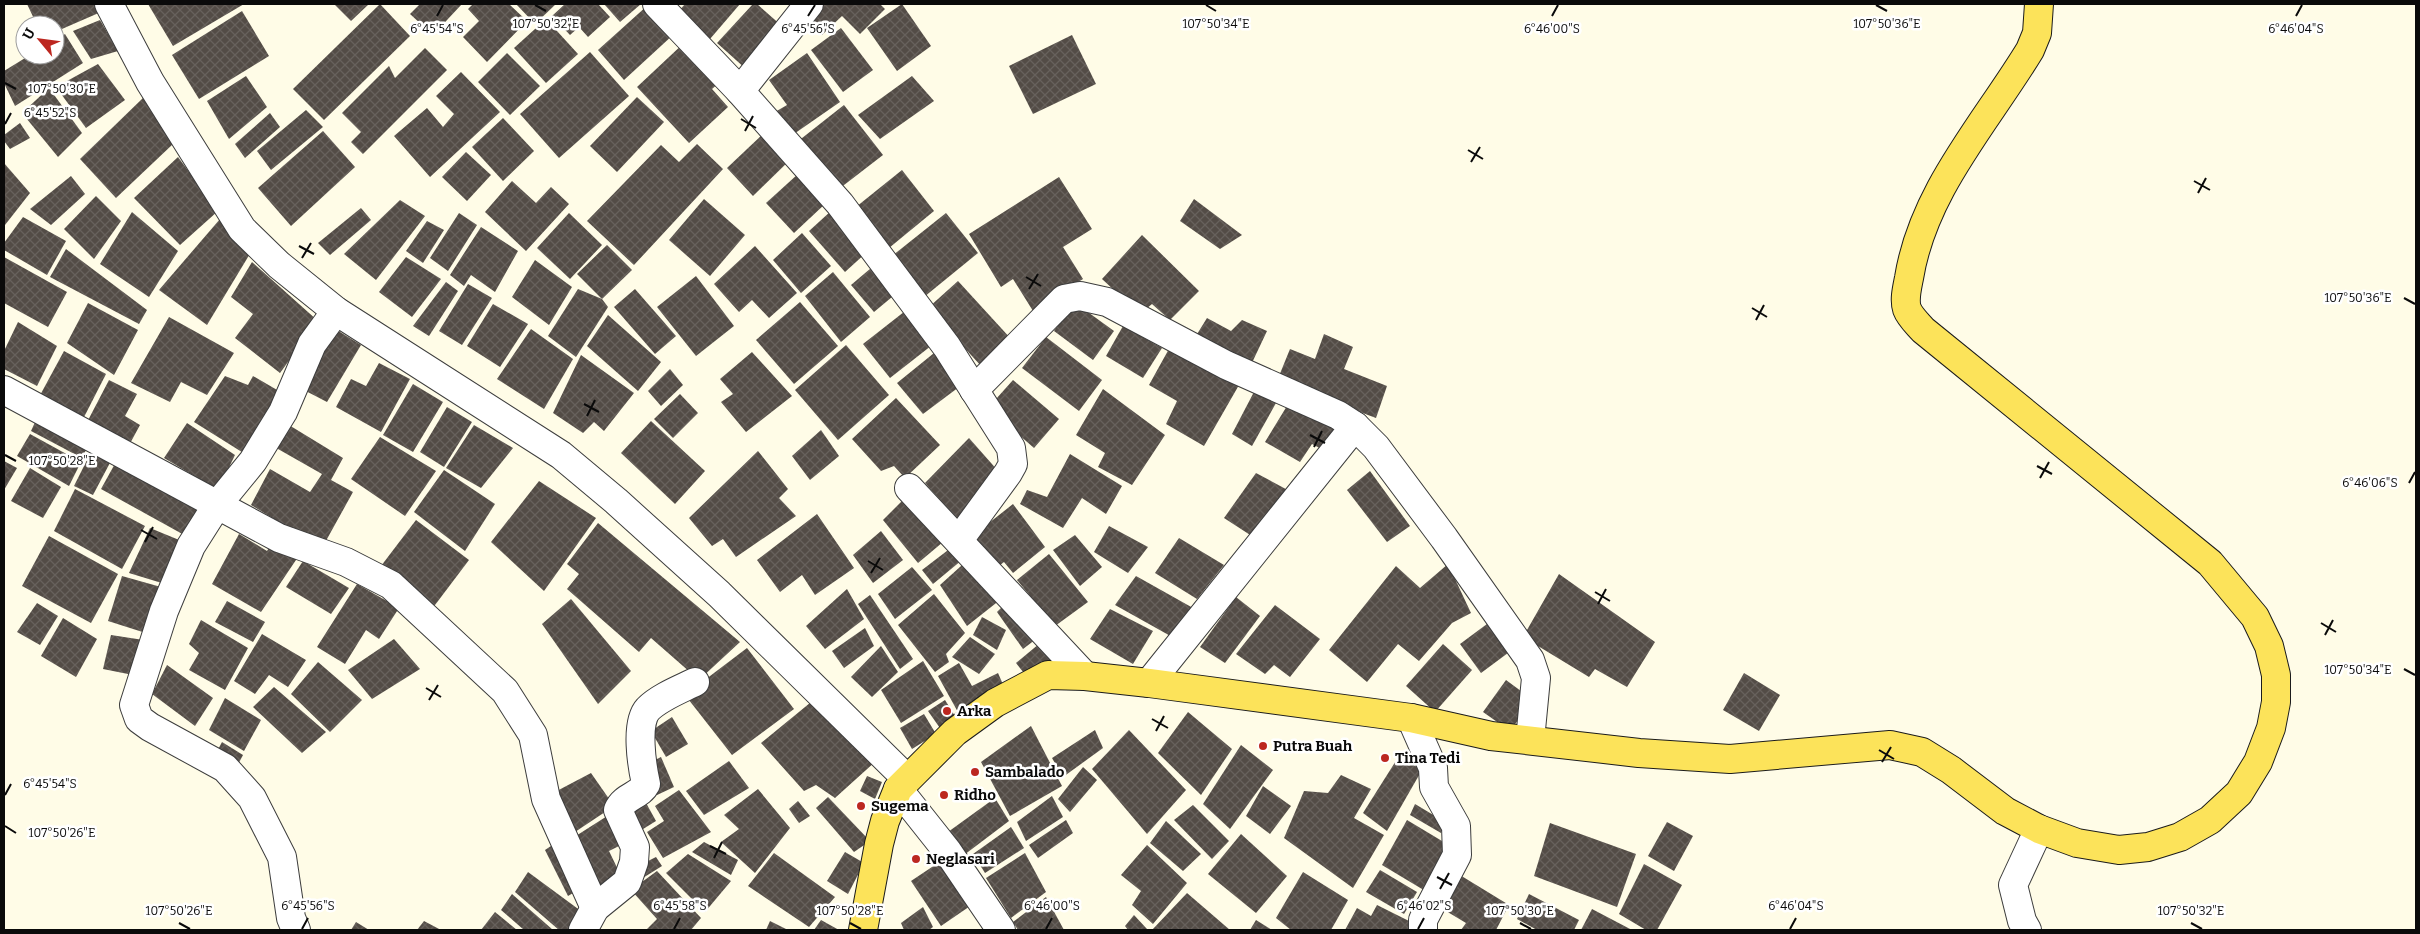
<svg xmlns="http://www.w3.org/2000/svg" width="2420" height="934" viewBox="0 0 2420 934" font-family="Bitter,serif">
  <style>
    .building { fill: url(#building-cross-hatch) }
    .lines { fill: none; stroke-linecap: round; stroke-linejoin: round }
    .minor-casing { stroke: #3d3d3d; stroke-width: 30 }
    .primary-casing { stroke: #1b1b1b; stroke-width: 30 }
    .minor { stroke: #fff; stroke-width: 28 }
    .primary { stroke: #fce35a; stroke-width: 28 }
    .ticks { fill: none; stroke: #0a0a0a; stroke-width: 2 }
    .poi-dot { fill: #bc2720; stroke: #fff; stroke-width: 2 }
    .labels { text-anchor: middle; dominant-baseline: central; stroke-width: 5; stroke-linejoin: round; paint-order: stroke }
    .poi-label { font-size: 15px; font-weight: bold; fill: #0a0a0a; stroke: #fff; text-anchor: start }
    .ticks-label { font-size: 12px; text-anchor: middle; fill: #0a0a0a; stroke: #fff; stroke-width: 5; stroke-linejoin: round; paint-order: stroke }
  </style>
  <defs>
    <pattern id="building-cross-hatch" width="8" height="8" patternUnits="userSpaceOnUse" patternTransform="scale(1.25)"><rect width="8" height="8" fill="#534c46"/><path d="M0 0l8 8M0 8l8-8" fill="none" stroke="#67615c"/></pattern>
  </defs>
  <rect width="100%" height="100%" fill="#fffce7"/>
  <g class="building">
    <path d="M27,4H97L101,12L55,32V25H37Z"/>
    <path d="M148,4H244L173,46Z"/>
    <path d="M334,4H369L351,21Z"/>
    <path d="M380,4L410,36L324,120L293,89Z"/>
    <path d="M420,4H462L433,35L410,14Z"/>
    <path d="M473,4H509L527,21L487,62L463,37L479,21L468,9Z"/>
    <path d="M516,4H556L535,24Z"/>
    <path d="M565,4H598L610,17L588,37L579,27L570,35L552,16Z"/>
    <path d="M604,4H641L620,22Z"/>
    <path d="M685,4H740L710,39L678,12Z"/>
    <path d="M753,4H757L783,27L746,69L717,43Z"/>
    <path d="M816,4H880L885,9L860,34L842,16L822,35L804,16Z"/>
    <path d="M902,4L931,46L897,71L867,28Z"/>
    <path d="M648,5L674,34L624,80L598,50Z"/>
    <path d="M242,11L269,56L199,99L172,55Z"/>
    <path d="M546,19L578,54L546,83L514,48Z"/>
    <path d="M100,20L118,51L91,59L73,31Z"/>
    <path d="M841,28L873,70L843,92L811,50Z"/>
    <path d="M65,34L83,63L15,106L4,83V71L30,55H55V40Z"/>
    <path d="M1072,35L1096,84L1033,114L1009,66Z"/>
    <path d="M685,42L721,81L712,89L728,107L689,143L637,87Z"/>
    <path d="M425,48L447,70L363,154L351,142L361,132L342,113L389,66L395,78Z"/>
    <path d="M590,52L629,96L559,158L520,114Z"/>
    <path d="M507,53L540,86L510,115L478,82Z"/>
    <path d="M807,53L840,102L791,136L775,112L787,105L769,80Z"/>
    <path d="M98,64L125,100L86,128L56,87Z"/>
    <path d="M461,72L500,112L430,177L394,136L427,108L443,127L454,114L436,96Z"/>
    <path d="M246,76L267,107L229,139L207,101Z"/>
    <path d="M912,76L934,101L880,139L858,115Z"/>
    <path d="M49,88L82,133L58,157L22,113Z"/>
    <path d="M144,97L173,144L116,198L80,159Z"/>
    <path d="M637,97L664,122L617,172L590,146Z"/>
    <path d="M844,105L883,155L835,192L797,142Z"/>
    <path d="M306,110L323,127L271,170L257,151Z"/>
    <path d="M270,113L280,127L245,158L235,144Z"/>
    <path d="M503,118L534,151L503,181L472,147Z"/>
    <path d="M20,123L30,138L10,149L4,141V135Z"/>
    <path d="M323,131L355,167L291,226L258,188Z"/>
    <path d="M765,132L791,159L753,196L727,168Z"/>
    <path d="M697,144L723,169L634,265L587,221L661,145L679,162Z"/>
    <path d="M466,152L491,175L467,201L442,177Z"/>
    <path d="M178,157L218,211L180,245L134,198Z"/>
    <path d="M4,163L30,193L5,225L4,224Z"/>
    <path d="M902,170L934,211L889,248L856,207Z"/>
    <path d="M798,174L825,204L794,233L766,203Z"/>
    <path d="M71,176L85,194L51,225L30,209Z"/>
    <path d="M1059,177L1092,229L1063,247L1083,279L1033,311L1013,279L1001,287L969,234Z"/>
    <path d="M512,181L536,203L551,187L569,204L526,251L485,212Z"/>
    <path d="M96,196L121,221L94,259L64,229Z"/>
    <path d="M704,199L745,235L710,276L669,240Z"/>
    <path d="M1194,199L1242,235L1220,249L1180,221Z"/>
    <path d="M400,200L425,216L376,280L344,254Z"/>
    <path d="M361,208L371,220L330,255L318,243Z"/>
    <path d="M831,211L867,252L845,272L809,231Z"/>
    <path d="M132,212L178,251L149,297L100,264Z"/>
    <path d="M459,213L477,225L448,271L430,258Z"/>
    <path d="M569,213L602,245L570,279L537,248Z"/>
    <path d="M946,213L978,253L924,297L892,256Z"/>
    <path d="M23,217L66,241L47,275L4,250V243Z"/>
    <path d="M220,219L251,252L207,325L159,290Z"/>
    <path d="M427,221L444,230L423,263L406,251Z"/>
    <path d="M481,227L518,251L495,292L471,275L464,286L450,275Z"/>
    <path d="M802,233L831,266L801,293L773,260Z"/>
    <path d="M1142,235L1199,291L1170,320L1152,304L1140,314L1102,279Z"/>
    <path d="M607,245L632,270L602,299L577,274Z"/>
    <path d="M755,246L797,293L769,318L752,300L739,312L714,284Z"/>
    <path d="M66,249L147,310L139,324L50,277Z"/>
    <path d="M4,257L67,292L48,327L4,303Z"/>
    <path d="M406,257L441,279L412,317L379,292Z"/>
    <path d="M535,260L572,287L549,325L512,297Z"/>
    <path d="M252,262L318,321L280,373L235,338L253,314L231,297Z"/>
    <path d="M877,263L898,292L874,312L851,285Z"/>
    <path d="M833,272L870,317L841,342L805,296Z"/>
    <path d="M696,276L734,326L696,356L657,307Z"/>
    <path d="M958,281L1012,340L982,367L928,308Z"/>
    <path d="M446,282L458,291L429,336L413,326Z"/>
    <path d="M468,284L492,298L462,345L439,331Z"/>
    <path d="M578,289L602,299L608,307L576,357L548,336Z"/>
    <path d="M635,289L676,336L655,354L614,307Z"/>
    <path d="M800,302L838,346L794,384L756,340Z"/>
    <path d="M1074,302L1114,331L1093,360L1054,331Z"/>
    <path d="M88,303L138,330L114,375L67,343Z"/>
    <path d="M493,304L528,324L500,367L467,346Z"/>
    <path d="M909,308L936,342L890,378L863,344Z"/>
    <path d="M608,315L661,362L638,391L587,346Z"/>
    <path d="M169,317L234,353L207,395L181,382L170,402L131,383Z"/>
    <path d="M1207,318L1231,331L1242,320L1267,331L1250,367L1194,339Z"/>
    <path d="M18,322L57,346L37,386L4,369V351Z"/>
    <path d="M1123,326L1162,348L1143,378L1106,356Z"/>
    <path d="M332,327L361,345L327,402L300,388Z"/>
    <path d="M531,329L573,359L544,409L497,379Z"/>
    <path d="M1324,334L1353,347L1344,369L1387,386L1376,418L1277,381L1290,349L1315,359Z"/>
    <path d="M1046,337L1102,380L1079,411L1022,368Z"/>
    <path d="M846,345L889,395L838,440L795,390Z"/>
    <path d="M1170,347L1239,385L1204,446L1166,424L1177,401L1149,385Z"/>
    <path d="M939,349L963,384L923,414L897,383Z"/>
    <path d="M64,351L106,374L81,423L38,399Z"/>
    <path d="M752,352L792,396L746,432L721,402L733,394L720,379Z"/>
    <path d="M581,355L634,393L604,431L594,422L583,433L553,413Z"/>
    <path d="M379,363L410,379L381,432L336,407L351,379L366,386Z"/>
    <path d="M670,369L683,385L661,406L648,391Z"/>
    <path d="M225,376L248,385L253,376L284,394L253,459L194,422Z"/>
    <path d="M109,380L137,394L125,416L140,425L127,449L84,428Z"/>
    <path d="M1013,380L1059,419L1034,448L988,408Z"/>
    <path d="M413,384L443,402L413,452L383,435Z"/>
    <path d="M1103,389L1165,435L1132,485L1098,467L1105,453L1076,435Z"/>
    <path d="M1255,390L1276,403L1252,446L1232,434Z"/>
    <path d="M680,394L698,413L673,438L654,419Z"/>
    <path d="M896,398L940,445L905,478L894,466L881,471L852,439Z"/>
    <path d="M1290,401L1343,426L1325,451L1312,444L1300,462L1265,442Z"/>
    <path d="M447,407L472,422L444,467L420,452Z"/>
    <path d="M36,420L87,448L82,458L31,431Z"/>
    <path d="M651,421L705,471L675,504L621,453Z"/>
    <path d="M284,422L343,458L331,480L353,492L322,548L251,505L270,469L310,492L322,474L271,445Z"/>
    <path d="M187,423L235,455L218,490L164,458Z"/>
    <path d="M474,425L513,448L481,488L446,468Z"/>
    <path d="M821,430L839,456L810,480L792,456Z"/>
    <path d="M30,434L81,462L69,486L17,456Z"/>
    <path d="M380,437L436,471L405,516L351,479Z"/>
    <path d="M969,438L999,472L958,520L925,483Z"/>
    <path d="M92,450L112,459L93,495L74,486Z"/>
    <path d="M758,451L788,489L779,498L796,516L736,557L723,539L712,546L689,518Z"/>
    <path d="M1070,454L1122,486L1106,514L1082,498L1063,528L1020,504L1027,490L1047,497Z"/>
    <path d="M117,460L201,505L186,536L101,489Z"/>
    <path d="M4,461L17,468L4,490Z"/>
    <path d="M30,468L61,487L43,518L11,501Z"/>
    <path d="M444,470L495,504L465,551L414,512Z"/>
    <path d="M1370,471L1410,526L1387,542L1347,490Z"/>
    <path d="M1256,473L1295,494L1261,542L1224,518Z"/>
    <path d="M539,481L596,518L544,591L491,542Z"/>
    <path d="M75,489L145,526L122,569L54,531Z"/>
    <path d="M910,493L949,537L918,563L883,520Z"/>
    <path d="M1013,504L1045,547L1013,573L1004,562L995,569L970,538Z"/>
    <path d="M817,514L854,568L815,595L802,575L780,592L757,560Z"/>
    <path d="M416,520L469,560L432,609L378,570Z"/>
    <path d="M598,523L740,642L699,680L651,638L639,652L567,589L579,574L567,564Z"/>
    <path d="M1109,526L1148,547L1128,573L1094,552Z"/>
    <path d="M150,528L184,542L165,584L129,573Z"/>
    <path d="M881,531L903,560L873,583L853,555Z"/>
    <path d="M239,534L267,551L272,543L298,557L261,612L212,584Z"/>
    <path d="M1075,535L1102,567L1080,586L1053,550Z"/>
    <path d="M49,536L118,574L91,623L22,586Z"/>
    <path d="M1179,538L1224,565L1197,599L1155,573Z"/>
    <path d="M956,544L968,555L933,584L922,570Z"/>
    <path d="M1049,554L1088,602L1055,626L1017,580Z"/>
    <path d="M971,557L1005,596L967,626L940,585Z"/>
    <path d="M303,561L349,588L331,614L286,587Z"/>
    <path d="M1448,564L1471,613L1452,623L1419,661L1398,644L1367,682L1329,650L1396,566L1420,588Z"/>
    <path d="M912,567L932,590L895,619L878,594Z"/>
    <path d="M1559,574L1655,642L1627,687L1595,669L1589,677L1523,637Z"/>
    <path d="M122,576L168,589L152,635L108,621Z"/>
    <path d="M1136,576L1193,608L1174,638L1115,605Z"/>
    <path d="M357,584L399,608L379,639L366,630L345,664L317,647Z"/>
    <path d="M847,589L864,619L825,649L806,626Z"/>
    <path d="M934,594L965,633L946,654L949,662L935,672L898,625Z"/>
    <path d="M870,595L913,659L900,669L858,604Z"/>
    <path d="M1236,597L1260,616L1225,663L1200,647Z"/>
    <path d="M571,599L631,671L598,704L542,624Z"/>
    <path d="M227,601L265,622L253,642L215,622Z"/>
    <path d="M1008,601L1040,636L1023,649L997,612Z"/>
    <path d="M37,603L58,616L40,645L17,632Z"/>
    <path d="M1275,605L1320,639L1290,677L1274,665L1265,674L1236,654Z"/>
    <path d="M1110,609L1153,631L1133,664L1090,639Z"/>
    <path d="M982,617L1006,630L997,650L973,635Z"/>
    <path d="M63,618L97,639L76,677L41,656Z"/>
    <path d="M201,620L248,648L225,690L189,670L199,653L189,644Z"/>
    <path d="M1491,621L1512,650L1481,673L1460,644Z"/>
    <path d="M865,628L874,646L844,668L832,651Z"/>
    <path d="M262,634L306,660L288,687L269,675L255,694L234,681Z"/>
    <path d="M111,635L150,641L143,677L103,669Z"/>
    <path d="M970,637L995,654L979,674L952,657Z"/>
    <path d="M394,639L420,669L372,699L348,670Z"/>
    <path d="M1045,639L1057,655L1027,677L1016,663Z"/>
    <path d="M1443,644L1472,670L1435,712L1406,686Z"/>
    <path d="M881,646L898,672L872,697L851,677Z"/>
    <path d="M747,648L794,709L732,755L685,695Z"/>
    <path d="M923,661L944,696L901,723L881,690Z"/>
    <path d="M318,662L362,700L330,732L291,694Z"/>
    <path d="M959,663L972,686L998,673L1005,689L959,714L938,676Z"/>
    <path d="M167,665L213,698L195,726L152,694Z"/>
    <path d="M1744,673L1780,695L1759,731L1723,710Z"/>
    <path d="M1506,680L1533,700L1510,731L1483,712Z"/>
    <path d="M274,687L326,732L302,753L253,707Z"/>
    <path d="M225,698L261,720L244,751L209,730Z"/>
    <path d="M816,698L876,761L835,798L816,785L804,791L761,743Z"/>
    <path d="M945,700L958,721L942,731L928,711Z"/>
    <path d="M1188,712L1232,749L1201,795L1158,753Z"/>
    <path d="M924,714L936,734L912,749L900,728Z"/>
    <path d="M672,717L688,744L666,757L651,731Z"/>
    <path d="M1031,726L1062,786L1010,816L981,762Z"/>
    <path d="M1095,730L1103,748L1063,777L1052,758Z"/>
    <path d="M1129,730L1186,790L1147,834L1092,769Z"/>
    <path d="M222,742L243,755L234,772L213,759Z"/>
    <path d="M1241,745L1273,770L1230,829L1203,804Z"/>
    <path d="M1399,756L1422,770L1387,831L1363,813Z"/>
    <path d="M661,757L674,787L657,795L643,766Z"/>
    <path d="M729,761L749,788L704,815L686,791Z"/>
    <path d="M1083,767L1097,780L1070,812L1058,799Z"/>
    <path d="M591,773L614,806L575,832L553,793Z"/>
    <path d="M1341,775L1371,789L1354,818L1384,835L1353,888L1284,838L1304,791L1328,793Z"/>
    <path d="M867,776L882,782L875,799L860,791Z"/>
    <path d="M1263,786L1291,806L1270,834L1246,816Z"/>
    <path d="M758,789L790,828L755,873L721,842L739,829L724,815Z"/>
    <path d="M679,790L711,832L663,858L647,832L664,821L655,806Z"/>
    <path d="M640,792L656,821L635,834L621,807Z"/>
    <path d="M1052,796L1063,817L1026,841L1017,822Z"/>
    <path d="M828,797L870,841L854,852L816,808Z"/>
    <path d="M995,798L1009,821L964,855L948,832Z"/>
    <path d="M798,801L810,816L799,823L789,809Z"/>
    <path d="M1415,804L1445,822L1441,833L1410,815Z"/>
    <path d="M1193,805L1229,841L1212,859L1174,820Z"/>
    <path d="M615,811L631,840L609,851L624,882L595,896L568,841Z"/>
    <path d="M1066,820L1073,833L1038,858L1029,845Z"/>
    <path d="M1407,820L1452,847L1427,892L1382,865Z"/>
    <path d="M1166,821L1201,854L1183,871L1150,843Z"/>
    <path d="M1667,822L1693,836L1674,871L1648,856Z"/>
    <path d="M1550,823L1636,854L1617,907L1534,876Z"/>
    <path d="M1011,827L1024,848L985,873L973,854Z"/>
    <path d="M1241,834L1287,876L1256,913L1208,874Z"/>
    <path d="M557,842L578,890L568,896L545,850Z"/>
    <path d="M704,842L738,860L731,875L692,852Z"/>
    <path d="M1147,845L1187,883L1153,924L1132,905L1141,891L1121,875Z"/>
    <path d="M845,852L864,863L848,894L827,881Z"/>
    <path d="M774,853L835,897L809,927L748,886Z"/>
    <path d="M1025,853L1046,892L1011,918L986,878Z"/>
    <path d="M688,854L731,881L705,912L666,873Z"/>
    <path d="M656,857L662,866L638,881L632,869Z"/>
    <path d="M947,857L976,902L941,926L911,881Z"/>
    <path d="M1644,864L1682,885L1657,930H1646L1619,914Z"/>
    <path d="M1380,870L1417,892L1404,914L1366,892Z"/>
    <path d="M657,871L701,918L691,930H646L657,919L631,890Z"/>
    <path d="M528,872L585,914L573,930H559L515,892Z"/>
    <path d="M1303,872L1348,900L1331,930H1291L1276,918Z"/>
    <path d="M1455,872L1509,905L1496,930H1461L1466,923L1436,905Z"/>
    <path d="M1187,893L1230,930H1152Z"/>
    <path d="M512,894L553,930H524L501,910Z"/>
    <path d="M1529,894L1579,920L1574,930H1537L1517,919Z"/>
    <path d="M1046,897L1064,930H1018L1013,922Z"/>
    <path d="M1377,905L1417,925L1414,930H1345L1357,908L1371,916Z"/>
    <path d="M923,907L933,927L929,930H904L901,923Z"/>
    <path d="M1592,909L1632,930H1581Z"/>
    <path d="M495,912L517,930H481Z"/>
    <path d="M1134,915L1147,929L1146,930H1128L1125,926Z"/>
    <path d="M821,920L839,930H814Z"/>
    <path d="M1256,920L1272,930H1250Z"/>
    <path d="M424,921L441,930H417Z"/>
    <path d="M770,921L788,930H766Z"/>
    <path d="M356,922L369,930H351Z"/>
  </g>
  <g class="lines">
    <g class="minor-casing">
      <g id="minor">
        <path d="M109,4L150,82L242,229L279,265L336,311L561,455L616,501L719,594L907,779"/>
        <path d="M657,4L740,91L840,204L947,347L1011,448L1013,464L1008,473L959,540"/>
        <path d="M740,91L809,4"/>
        <path d="M4,390L279,538L346,562L391,585L505,691L533,735L546,799L595,908"/>
        <path d="M974,390L1064,299L1080,296L1107,302L1226,365L1338,415L1355,426L1376,447L1444,538L1530,660L1536,678L1530,740"/>
        <path d="M909,488L1085,676"/>
        <path d="M1149,683L1355,426"/>
        <path d="M1411,718L1433,768L1434,787L1456,826L1457,855L1423,920V930"/>
        <path d="M898,789L948,852L1001,930"/>
        <path d="M296,930L291,918L282,857L252,798L225,768L150,727L139,719L134,705L164,611L191,546L217,505L253,461L283,412L312,344L336,311"/>
        <path d="M583,930L595,908L627,882L634,862L635,847L618,810C624,796 640,796 646,784C642,766 635,723 648,709C660,697 681,689 695,682"/>
        <path d="M2027,930L2022,921L2013,885L2039,829"/>
      </g>
    </g>
    <g class="primary-casing">
      <path id="primary" d="M863,930L879,844L885,821L898,789L955,732L995,703L1048,675L1085,676L1149,683L1411,718L1491,736L1639,753L1730,759L1890,745L1922,752L1951,770L2005,811L2039,829L2077,843L2119,850L2148,847L2180,837L2210,820L2239,793L2258,762L2271,728L2276,702V675L2269,646L2255,617L2210,563L1923,330C1917,323 1910,317 1907,309C1904,300 1907,288 1909,278C1923,191 1985,124 2030,50L2037,33L2039,4"/>
    </g>
    <use href="#minor" class="minor"/>
    <use href="#primary" class="primary"/>
  </g>
  <path class="ticks" d="M535,5L546,11M1206,5L1216,11M1876,5L1887,11M437,16L443,5M808,16L815,5M1552,16L1558,5M2296,16L2302,5M5,83L16,89M741,119L756,128M5,124L11,113M745,131L753,116M1468,150L1483,159M1471,162L1480,147M2194,181L2210,190M2198,193L2206,178M299,246L314,254M302,258L311,243M1026,277L1041,286M1029,289L1038,274M2404,298L2415,304M1752,308L1767,317M1756,320L1764,305M584,404L599,412M587,416L595,400M1310,435L1325,443M1314,447L1322,431M5,455L16,461M2037,466L2052,474M2040,478L2049,462M2409,483L2415,472M141,530L157,539M145,542L153,527M868,561L883,570M871,573L880,558M1595,592L1610,601M1598,604L1606,589M2321,623L2336,632M2325,635L2333,620M2404,669L2415,675M426,688L441,697M429,700L438,685M1152,719L1168,728M1156,731L1164,716M1879,750L1894,759M1882,762L1891,747M5,795L11,784M5,826L16,833M710,846L726,854M714,858L722,842M1437,877L1452,885M1440,889L1449,873M179,923L190,929M850,923L861,929M1520,923L1531,929M2191,923L2202,929M302,929L308,918M674,929L680,918M1046,929L1052,918M1418,929L1424,918M1790,929L1796,918"/>
  <g class="poi-dot">
    <circle cx="947" cy="711" r="5"/>
    <circle cx="1263" cy="746" r="5"/>
    <circle cx="1385" cy="758" r="5"/>
    <circle cx="975" cy="772" r="5"/>
    <circle cx="944" cy="795" r="5"/>
    <circle cx="861" cy="806" r="5"/>
    <circle cx="916" cy="859" r="5"/>
  </g>
  <g class="labels">
    <g class="poi-label">
      <text x="957" y="711">Arka</text>
      <text x="1273" y="746">Putra Buah</text>
      <text x="1395" y="758">Tina Tedi</text>
      <text x="985" y="772">Sambalado</text>
      <text x="954" y="795">Ridho</text>
      <text x="871" y="806">Sugema</text>
      <text x="926" y="859">Neglasari</text>
    </g>
  </g>
  <g class="ticks-label">
    <text x="546" y="28">107°50'32"E</text>
    <text x="1216" y="28">107°50'34"E</text>
    <text x="1887" y="28">107°50'36"E</text>
    <text x="437" y="33">6°45'54"S</text>
    <text x="808" y="33">6°45'56"S</text>
    <text x="1552" y="33">6°46'00"S</text>
    <text x="2296" y="33">6°46'04"S</text>
    <text x="62" y="93">107°50'30"E</text>
    <text x="50" y="117">6°45'52"S</text>
    <text x="2358" y="302">107°50'36"E</text>
    <text x="62" y="465">107°50'28"E</text>
    <text x="2370" y="487">6°46'06"S</text>
    <text x="2358" y="674">107°50'34"E</text>
    <text x="50" y="788">6°45'54"S</text>
    <text x="62" y="837">107°50'26"E</text>
    <text x="308" y="910">6°45'56"S</text>
    <text x="680" y="910">6°45'58"S</text>
    <text x="1052" y="910">6°46'00"S</text>
    <text x="1424" y="910">6°46'02"S</text>
    <text x="1796" y="910">6°46'04"S</text>
    <text x="179" y="915">107°50'26"E</text>
    <text x="850" y="915">107°50'28"E</text>
    <text x="1520" y="915">107°50'30"E</text>
    <text x="2191" y="915">107°50'32"E</text>
  </g>
  <rect width="2420" height="934" fill="none" stroke="#0a0a0a" stroke-width="10"/>
  <g transform="translate(40 40) rotate(299)"><circle r="24" fill="#ffffff" stroke="#9d9d9d"/>
  <path d="M0-4L9 19L0 12L-9 19Z" fill="#bc2720"/>
  <text y="-8" font-size="14" font-weight="bold" text-anchor="middle" fill="#0a0a0a">U</text>
  </g>
</svg>
